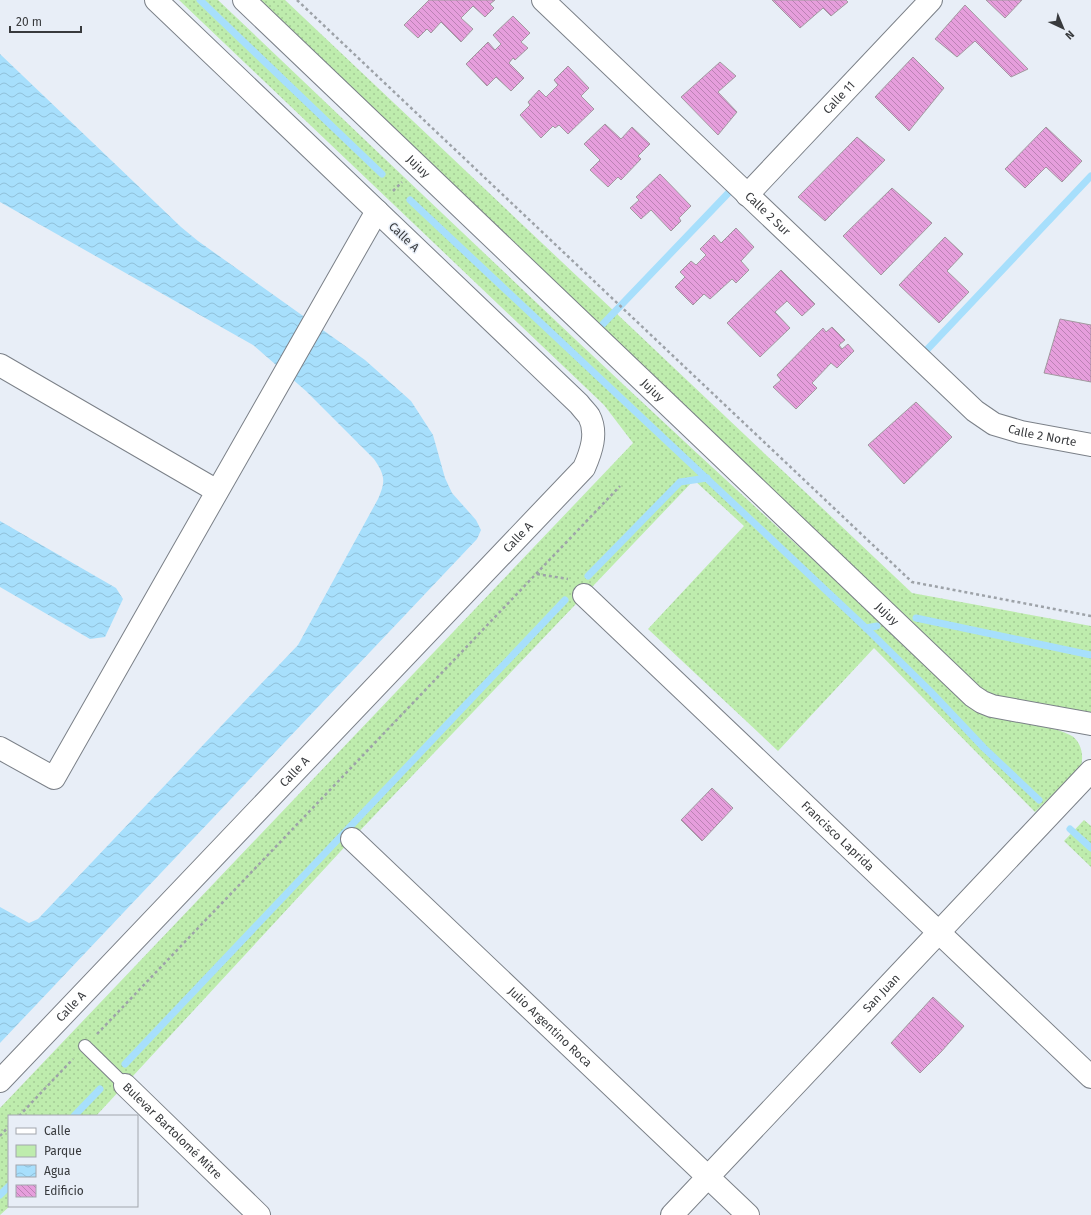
<svg xmlns="http://www.w3.org/2000/svg" width="1091" height="1215" viewBox="0 0 1091 1215" font-family="'Fira Sans',sans-serif">
  <style>
    .green { fill: url(#green-dots) }
    .water { fill: url(#water-waves) }
    .lines { fill: none; stroke-linecap: round; stroke-linejoin: round }
    .stream { stroke: #a7dffc; stroke-width: 7 }
    .building { fill: url(#building-back-hatch); stroke: #a299a0 }
    .lane-casing { stroke: #7b8088; stroke-width: 14 }
    .street-casing { stroke: #7b8088; stroke-width: 24 }
    .secondary-casing { stroke: #7b8088; stroke-width: 24 }
    .path { stroke: #9da2a8; stroke-width: 2.5; stroke-dasharray: 3 3; stroke-linecap: butt }
    .lane { stroke: #fff; stroke-width: 12 }
    .street { stroke: #fff; stroke-width: 22 }
    .secondary { stroke: #fff; stroke-width: 22 }
    .labels { text-anchor: middle; dominant-baseline: central; stroke-width: 3; stroke-linejoin: round; paint-order: stroke }
    .street-label { font-size: 12px; fill: #383a3d; stroke: #e8eef7 }
  </style>
  <defs>
    <pattern id="green-dots" width="8" height="8" patternUnits="userSpaceOnUse"><rect width="8" height="8" fill="#beecad"/><path d="M2 2h.1M6 6h.1" fill="none" stroke="#a4cb96" stroke-width="1.8" stroke-linecap="round"/></pattern>
    <pattern id="water-waves" width="16" height="10" patternUnits="userSpaceOnUse"><rect width="16" height="10" fill="#a7dffc"/><path d="M0 5q4-4 8 0t8 0" fill="none" stroke="#90c0d9"/></pattern>
    <pattern id="building-back-hatch" width="6" height="6" patternUnits="userSpaceOnUse"><rect width="6" height="6" fill="#e69edc"/><path d="M-1 5l2 2M0 0l6 6M5-1l2 2" fill="none" stroke="#bb82b4"/></pattern>
  </defs>
  <rect width="100%" height="100%" fill="#e8eef7"/>
  <g class="green">
    <path d="M179,0H218C472,241 724,485 987,715C1013,724 1046,723 1070,735C1081,740 1085,757 1080,768L1035,812L874,648L778,751L648,629L744,526L694,480L352,839L96,1116H9L10,1206L0,1215V1108L633,443L604,405Z"/>
    <path d="M260,0H285L912,593L1091,626V714L983,693Z"/>
    <path d="M1084,820L1091,826V867L1064,841Z"/>
  </g>
  <g class="water">
    <path d="M0,54L181,227L198,241L365,360L411,401L433,435L445,478L452,493L476,520L481,530L477,539L0,1043V907L29,923L38,919L298,645L378,499C386,481 385,475 374,459L306,391L253,345L0,202Z"/>
    <path d="M0,521L116,588L123,599L105,637L90,639L0,587Z"/>
  </g>
  <g class="lines">
    <g class="stream">
      <path d="M200,0L382,174"/>
      <path d="M410,200L866,628L931,692L984,748L1039,800"/>
      <path d="M603,324L735,186"/>
      <path d="M921,356L1091,176"/>
      <path d="M588,576L680,482L707,478"/>
      <path d="M916,618L1091,655"/>
      <path d="M866,628L877,626"/>
      <path d="M1070,829L1091,848"/>
      <path d="M125,1064L565,600"/>
      <path d="M74,1116L100,1089"/>
      <path d="M0,1195L9,1186"/>
    </g>
  </g>
  <g class="building">
    <path d="M429,0H495L490,4L494,8L485,17L473,6L461,18L473,29L461,42L441,22L431,33L427,29L418,38L404,25Z"/>
    <path d="M772,0H846L848,2L831,16L823,8L800,28Z"/>
    <path d="M986,0H1022L1005,18Z"/>
    <path d="M965,5L1028,69L1011,77L975,41L957,57L935,39Z"/>
    <path d="M513,16L530,33L521,42L528,48L515,60L513,58L509,63L524,78L511,91L496,77L487,86L466,64L488,42L495,50L501,44L493,35Z"/>
    <path d="M913,57L944,88L909,131L875,97Z"/>
    <path d="M720,62L736,76L718,92L737,112L718,135L681,97Z"/>
    <path d="M568,66L589,88L581,96L594,109L568,134L559,125L555,128L553,126L541,138L520,115L530,105L528,102L539,90L546,97L558,85L554,80Z"/>
    <path d="M605,124L621,139L632,127L650,144L638,156L641,159L621,180L618,177L608,187L590,170L600,160L584,144Z"/>
    <path d="M1046,127L1082,161L1062,182L1046,167L1025,188L1005,169Z"/>
    <path d="M857,137L885,160L825,221L798,197Z"/>
    <path d="M660,174L691,206L679,218L681,221L671,231L651,210L641,219L630,208L639,200L636,197Z"/>
    <path d="M892,188L932,223L881,275L843,236Z"/>
    <path d="M736,228L754,247L741,261L749,270L736,283L732,279L710,299L704,294L693,305L675,287L685,277L680,272L691,261L696,265L706,255L700,249L714,235L721,243Z"/>
    <path d="M945,237L963,254L947,271L969,292L939,323L899,285Z"/>
    <path d="M781,270L815,304L802,316L787,301L775,312L790,328L760,357L727,323Z"/>
    <path d="M1060,319L1091,325V382L1044,373Z"/>
    <path d="M832,327L845,340L839,345L842,349L848,344L854,351L837,368L831,363L812,383L817,388L796,409L773,387L781,380L777,375L823,328L826,332Z"/>
    <path d="M916,402L952,437L904,484L868,445Z"/>
    <path d="M712,788L733,808L702,841L681,820Z"/>
    <path d="M933,997L964,1026L941,1052L920,1073L891,1043Z"/>
  </g>
  <g class="lines">
    <g class="lane-casing">
      <path id="lane" d="M85,1046L125,1085"/>
    </g>
    <g class="street-casing">
      <g id="street">
        <path id="s1" d="M543,0L975,411L994,424L1021,432L1091,445"/>
        <path id="s2" d="M747,195L931,0"/>
        <path d="M0,365L217,491"/>
        <path id="s3" d="M584,595L1091,1077"/>
        <path d="M0,748L54,778L377,211"/>
        <path id="s4" d="M352,839L748,1215"/>
        <path id="s5" d="M0,1081L584,468C591,452 598,433 589,416C586,412 582,408 579,404L156,0"/>
        <path id="s6" d="M125,1085L259,1215"/>
      </g>
    </g>
    <g class="secondary-casing">
      <g id="secondary">
        <path id="s7" d="M244,0L973,696L982,702L992,706L1091,724"/>
        <path id="s8" d="M672,1215L1091,771"/>
      </g>
    </g>
    <g class="path">
      <path d="M297,0L912,582L1091,616"/>
      <path d="M393,191L402,182"/>
      <path d="M537,574L568,579"/>
      <path d="M97,1034L620,486"/>
      <path d="M19,1116L73,1059"/>
      <path d="M0,1136L9,1126"/>
    </g>
    <use href="#lane" class="lane"/>
    <use href="#street" class="street"/>
    <use href="#secondary" class="secondary"/>
  </g>
  <g class="labels">
    <g class="street-label">
      <text stroke="none"><textPath href="#s2" startOffset="134">Calle 11</textPath></text>
      <text stroke="none"><textPath href="#s7" startOffset="241">Jujuy</textPath></text>
      <text stroke="none"><textPath href="#s1" startOffset="310">Calle 2 Sur</textPath></text>
      <text transform="translate(404 237) rotate(44)">Calle A</text>
      <text stroke="none"><textPath href="#s7" startOffset="565">Jujuy</textPath></text>
      <text stroke="none"><textPath href="#s1" startOffset="669">Calle 2 Norte</textPath></text>
      <text stroke="none"><textPath href="#s5" startOffset="751">Calle A</textPath></text>
      <text stroke="none"><textPath href="#s7" startOffset="889">Jujuy</textPath></text>
      <text stroke="none"><textPath href="#s5" startOffset="427">Calle A</textPath></text>
      <text stroke="none"><textPath href="#s3" startOffset="350">Francisco Laprida</textPath></text>
      <text stroke="none"><textPath href="#s8" startOffset="305">San Juan</textPath></text>
      <text stroke="none"><textPath href="#s5" startOffset="103">Calle A</textPath></text>
      <text stroke="none"><textPath href="#s4" startOffset="273">Julio Argentino Roca</textPath></text>
      <text stroke="none"><textPath href="#s6" startOffset="66">Bulevar Bartolomé Mitre</textPath></text>
    </g>
  </g>
  <rect x="8" y="1115" width="130" height="92" fill="#e8eef7" stroke="#a2a6ad"/>
  <rect x="16" y="1128" width="20" height="6" fill="#ffffff" stroke="#a2a6ad"/>
  <text x="44" y="1135" font-size="12" fill="#383a3d">Calle</text>
  <rect x="16" y="1145" width="20" height="12" fill="#beecad" stroke="#a2a6ad"/>
  <text x="44" y="1155" font-size="12" fill="#383a3d">Parque</text>
  <rect x="16" y="1165" width="20" height="12" fill="url(#water-waves)" stroke="#a2a6ad"/>
  <text x="44" y="1175" font-size="12" fill="#383a3d">Agua</text>
  <rect x="16" y="1185" width="20" height="12" fill="url(#building-back-hatch)" stroke="#a2a6ad"/>
  <text x="44" y="1195" font-size="12" fill="#383a3d">Edificio</text>
  <g transform="translate(1063 28) rotate(136)" stroke="#e8eef7" stroke-width="3" paint-order="stroke">
  <path d="M0-3L7 15L0 10L-7 15Z" fill="#383a3d"/>
  <text y="-6" font-size="11" font-weight="bold" text-anchor="middle" fill="#383a3d">N</text>
  </g>
  <path d="M10 26v6h71v-6" fill="none" stroke="#383a3d" stroke-width="2"/>
  <text x="16" y="26" font-size="12" fill="#383a3d" stroke="#e8eef7" stroke-width="3" paint-order="stroke">20 m</text>
</svg>
